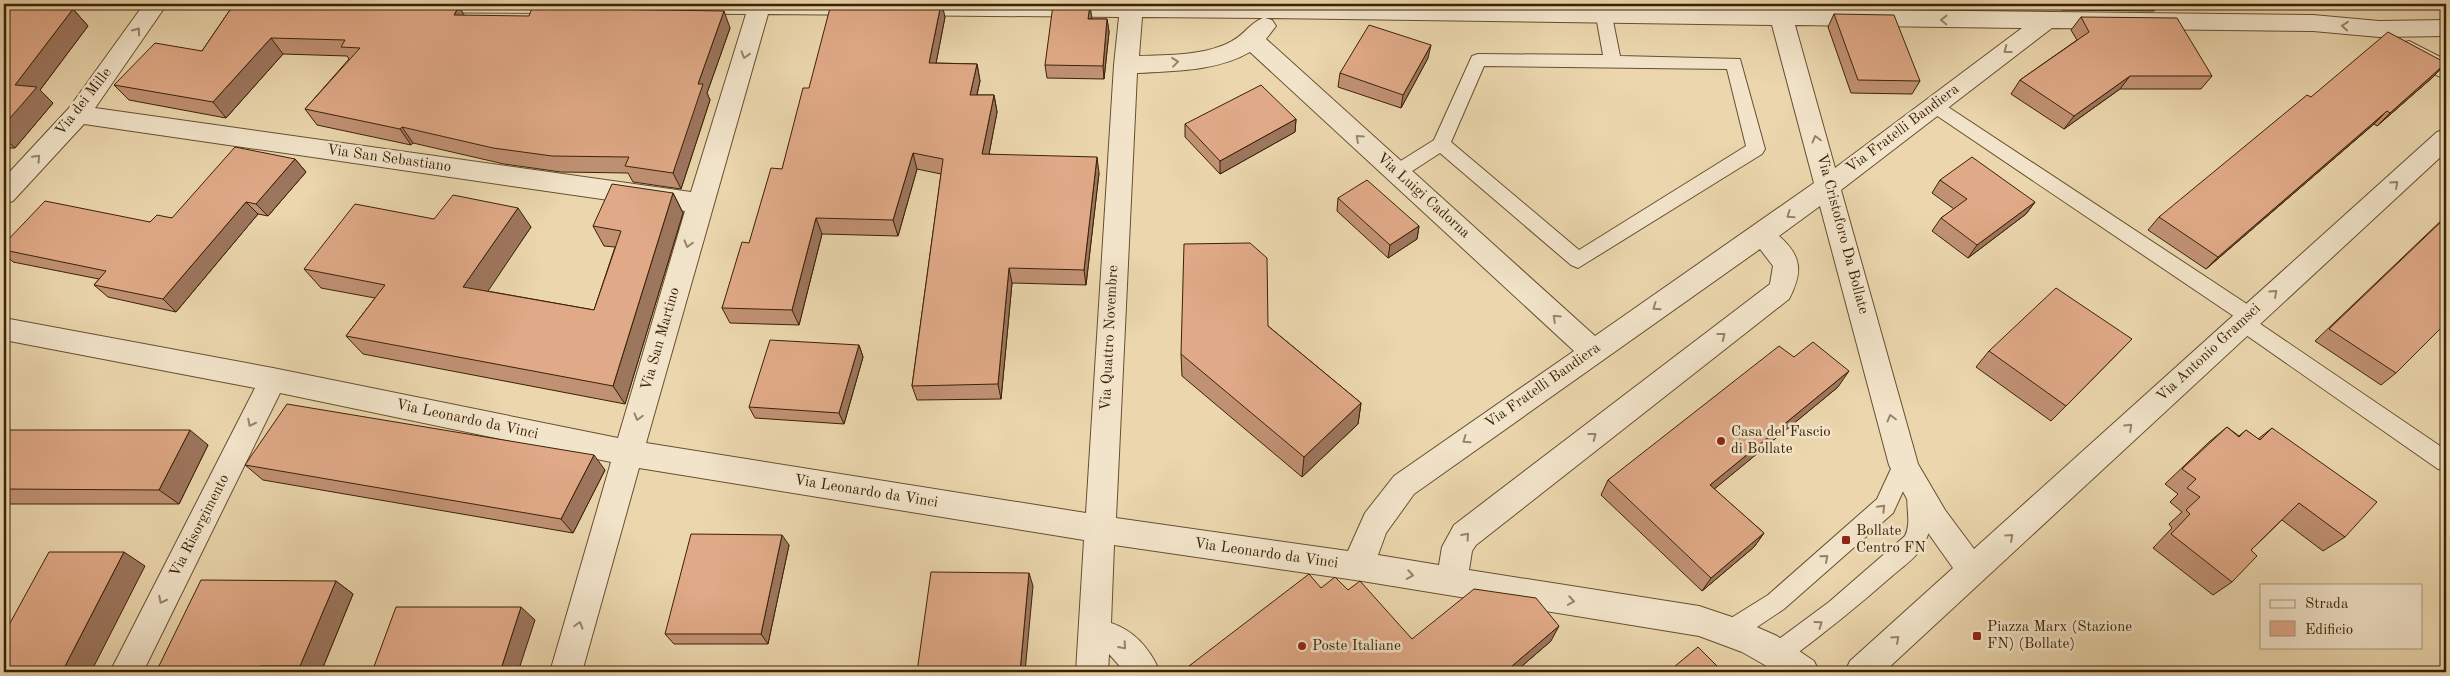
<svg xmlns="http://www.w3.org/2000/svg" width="2450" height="676" viewBox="0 0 2450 676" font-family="'Old Standard TT',serif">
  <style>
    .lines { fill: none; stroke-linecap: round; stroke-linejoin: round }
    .lane-casing { stroke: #674f30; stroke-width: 2 }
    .street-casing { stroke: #674f30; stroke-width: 2 }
    .lane { fill: #f2e4ca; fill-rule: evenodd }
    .street { fill: #f2e4ca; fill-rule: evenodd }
    .wall { fill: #c19174; stroke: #3b2206 }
    .shaded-wall { fill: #9d765e; stroke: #3b2206 }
    .building { fill: #e0a987; stroke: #3b2206 }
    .oneway { stroke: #968368 }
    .poi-dot { fill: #8f2418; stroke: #f2e4ca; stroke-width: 2 }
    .labels { text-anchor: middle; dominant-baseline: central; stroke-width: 5; stroke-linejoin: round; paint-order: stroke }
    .street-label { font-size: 15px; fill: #3b2206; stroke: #f2e4ca }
    .poi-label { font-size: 15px; fill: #3b2206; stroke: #f2e4ca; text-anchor: start }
  </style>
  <rect width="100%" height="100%" fill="#ebd6ad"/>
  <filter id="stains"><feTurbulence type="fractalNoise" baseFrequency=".004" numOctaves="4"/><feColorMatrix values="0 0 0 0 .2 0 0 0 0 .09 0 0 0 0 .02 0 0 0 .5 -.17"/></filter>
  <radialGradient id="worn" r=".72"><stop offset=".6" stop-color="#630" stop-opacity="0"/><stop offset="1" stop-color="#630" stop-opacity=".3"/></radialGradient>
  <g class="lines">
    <g class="lane-casing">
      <g id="lane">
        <path d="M1604,10L1610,12L1612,16L1620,56L1740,59L1765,149L1762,154L1578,268L1571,265L1440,153L1403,177L1397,179L1391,177L1388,172L1391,167L1434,140L1472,56L1478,54L1603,55L1596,16L1598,12ZM1484,66L1727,69L1746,146L1579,250L1451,142Z"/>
        <path d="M1933,99L1939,101L2256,310L2259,316L2256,321L2446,450V471L2438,469L2236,328L2233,322L2235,317L1927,109L1924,105L1927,101Z"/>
        <path d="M1904,456L1912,458L1915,465L1893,513L1784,609L1739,639L1731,642L1723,639L1719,631L1723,623L1768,595L1877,499L1896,458Z"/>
        <path d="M1918,485L1926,488C1934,507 1933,530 1922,547C1916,558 1901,568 1892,576C1858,606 1823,634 1787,661L1779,664L1771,661L1767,653L1771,645L1829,602L1905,536C1913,520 1903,503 1910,488Z"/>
      </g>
    </g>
    <g class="street-casing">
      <g id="street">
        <path d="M144,4H167L95,108L691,192L746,14L364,12L356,9L353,4H1335L1768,9L1767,4H1789L1791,9L2313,15L2379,21L2446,20V36L2379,37L2313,31L2052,28L1841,190L1918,464L1945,510L1974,549L2437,132L2446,129V152L1884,672H1845L1850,661L1953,568L1916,516L1889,465L1820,206L1779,236C1802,256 1803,272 1789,299L1476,545L1472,551L1469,570L1699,606L1741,620L1777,636L1814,661L1819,672H1777L1742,652L1699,636L1362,581L1114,545L1111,623C1135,631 1150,649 1160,672H1125L1109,654L1108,672H1076L1084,540L639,468L582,672H550L611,462L280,393L143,672H110L255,388L4,340V318L273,368L618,438L685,211L84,124L13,201L4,204V178L69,108ZM768,14L1119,17L1114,65L1086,513L646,443ZM1142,17L1263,18C1251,22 1244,35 1232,41C1205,56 1168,55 1139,56ZM1265,18L1772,25L1814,183L1595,336L1266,39L1276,26L1272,20ZM1795,25L2022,28L1835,168ZM1250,52L1574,351L1394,476L1365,513L1348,551L1116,518L1137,73C1174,71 1218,71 1250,52ZM1760,249L1773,266L1770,284L1454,525L1442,547L1439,565L1378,555L1386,533L1414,494Z"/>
        <path d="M2409,41L2446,60V78L2438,76L2401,55L2397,49L2401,43Z"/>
      </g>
    </g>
    <use href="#lane" class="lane"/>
    <use href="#street" class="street"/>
  </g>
  <g class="wall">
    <path d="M234,4H338L339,5L464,16L730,28L707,93L710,100L681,189L633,182L628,173L561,172L504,164L413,143L411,145L317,125L305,109L349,59L347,56L283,54L226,118L129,100L114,85L202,51Z"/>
    <path d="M1820,4H1881L1879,8L1821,7Z"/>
    <path d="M2057,4H2160L2154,11L2061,10Z"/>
    <path d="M4,8L73,9L88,26L40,90L53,103L15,148H4Z"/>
    <path d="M1834,14L1920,81L1912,94L1851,93L1828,27Z"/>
    <path d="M945,17L936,63L977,64L980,81L977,95H994L997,112L989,154L1099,173L1086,285L1012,283L1001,399L917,400L912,386L941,174L917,169L898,236L822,234L799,325L730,323L722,308L749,243L782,169L809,88Z"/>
    <path d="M2081,17L2212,76L2201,89H2120L2064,129L2011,94L2020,80L2077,40L2071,30Z"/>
    <path d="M1092,19H1107L1109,32L1104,79L1047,78L1045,65Z"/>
    <path d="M1428,58L1401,108L1338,87L1340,73Z"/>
    <path d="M2446,63L2433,77L2377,126L2374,124L2206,269L2148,230L2159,217Z"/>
    <path d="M1296,119L1295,132L1220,174L1185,137V124Z"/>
    <path d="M295,159L306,172L268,216L258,214L176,312L108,297L94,285L99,279L13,262L4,253V244L150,222L172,218Z"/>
    <path d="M1940,180L2035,202L2026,214L1968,258L1932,231L1941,218L1954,209L1932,193Z"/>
    <path d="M673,193L683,213L625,404L363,354L346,336L375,298L321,288L304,269L434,219L531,227L487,291L594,310L615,247L604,246L593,226Z"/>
    <path d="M1338,198L1419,226L1417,239L1388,258L1337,211Z"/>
    <path d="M2446,216V323L2396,373L2381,385L2315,341Z"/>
    <path d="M1268,326L1361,403L1358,424L1302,477L1182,376L1181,354Z"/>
    <path d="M2132,339L2051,421L1976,367L1989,351Z"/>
    <path d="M859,345L863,357L844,424L755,418L749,407Z"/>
    <path d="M1794,357L1838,387L1714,489L1764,533L1754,547L1702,591L1601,495L1608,480Z"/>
    <path d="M2227,427L2239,436L2246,430L2258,439L2272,428L2345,537L2323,551L2282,520L2251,550L2232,582L2213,595L2153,548L2172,528L2169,524L2182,512L2170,502L2178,494L2165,484L2209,442Z"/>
    <path d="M4,430L208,445L179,504H4Z"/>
    <path d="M245,465L605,470L573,533L263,480Z"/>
    <path d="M789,545L768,644H674L665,634Z"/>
    <path d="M336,581L353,594L321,672H156Z"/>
    <path d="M1321,588L1348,590L1412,639L1551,641L1515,672H1190L1189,666Z"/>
  </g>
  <g class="shaded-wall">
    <path d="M941,4H942L945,17L933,79L929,63Z"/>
    <path d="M1090,5L1092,19H1088Z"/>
    <path d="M459,6L468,22L454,15Z"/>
    <path d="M73,9L88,26L40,90L53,103L15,148L4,138V125L15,85Z"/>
    <path d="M724,11L730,28L707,93L710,100L681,189L673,173L698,84Z"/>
    <path d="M1107,19L1109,32L1104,79L1103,66Z"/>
    <path d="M271,38L283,54L226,118L213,102Z"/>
    <path d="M1431,45L1428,58L1401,108L1403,95Z"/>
    <path d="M2446,63L2433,77L2377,126L2390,113Z"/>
    <path d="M977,64L980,81L973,111L970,95Z"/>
    <path d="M2130,76L2120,89L2064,129L2074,116Z"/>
    <path d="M994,95L997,112L986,170L982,154Z"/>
    <path d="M2387,111L2374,124L2206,269L2218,257Z"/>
    <path d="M1296,119L1295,132L1220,174V161Z"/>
    <path d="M402,127L413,143L411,145L400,129Z"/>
    <path d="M913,153L917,169L898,236L893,220Z"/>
    <path d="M1097,157L1099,173L1086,285L1084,270Z"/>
    <path d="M295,159L306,172L268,216L256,204Z"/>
    <path d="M673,193L683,213L625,404L613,386Z"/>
    <path d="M246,202L258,214L176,312L163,299Z"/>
    <path d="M2035,202L2026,214L1968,258L1977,245Z"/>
    <path d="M518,208L531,227L478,306L463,287Z"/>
    <path d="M816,218L822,234L799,325L792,310Z"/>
    <path d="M1419,226L1417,239L1388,258L1390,245Z"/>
    <path d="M1009,268L1012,283L1001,399L998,384Z"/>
    <path d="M859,345L863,357L844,424L839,413Z"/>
    <path d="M1849,371L1838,387L1701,500L1710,485Z"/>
    <path d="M1361,403L1358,424L1302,477L1304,457Z"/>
    <path d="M190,430L208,445L179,504L159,490Z"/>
    <path d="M594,455L605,470L573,533L561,519Z"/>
    <path d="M1764,533L1754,547L1702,591L1711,578Z"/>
    <path d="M782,535L789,545L768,644L761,634Z"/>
    <path d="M124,552L145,566L91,672H62Z"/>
    <path d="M1029,573L1033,586L1025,672H1020Z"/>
    <path d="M336,581L353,594L321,672H309L300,666Z"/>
    <path d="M521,607L535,620L518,672H500Z"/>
    <path d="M1559,626L1551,641L1515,672H1505Z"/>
    <path d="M260,666L270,672H257Z"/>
  </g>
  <g class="building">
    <path d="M234,4H337L336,5L459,6L454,15L529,16L532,8L724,11L698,84H703L673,173L625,166L629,157L552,156L493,148L402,127L400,129L305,109L360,48L341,47L345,40L271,38L213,102L114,85L155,43L202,51Z"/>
    <path d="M831,4H941L929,63L977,64L970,95H994L982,154L1097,157L1084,270L1009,268L998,384L912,386L943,159L913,153L893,220L816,218L792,310L722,308L742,242L749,243L771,168L782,169L803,88H809Z"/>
    <path d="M1053,5H1090L1088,19H1107L1103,66L1045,65Z"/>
    <path d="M4,8L73,9L15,85L37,87L4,125V53L10,46H4Z"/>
    <path d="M1834,14L1894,15L1920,81L1858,80Z"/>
    <path d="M2081,17L2177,18L2212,76H2130L2074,116L2020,80L2089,32Z"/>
    <path d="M1369,25L1431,45L1403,95L1340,73Z"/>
    <path d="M2388,32L2446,63L2390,113L2387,111L2218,257L2159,217L2307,95L2311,97Z"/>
    <path d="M1261,85L1296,119L1220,161L1185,124Z"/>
    <path d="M235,147L295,159L256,204L246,202L163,299L94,285L106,271L4,250V244L45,201L150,222L157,215L172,218Z"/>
    <path d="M1972,157L2035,202L1977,245L1941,218L1967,199L1940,180Z"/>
    <path d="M1367,180L1419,226L1390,245L1338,198Z"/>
    <path d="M612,184L673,193L613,386L346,336L385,285L304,269L355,204L434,219L453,195L518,208L463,287L594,310L621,231L593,226Z"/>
    <path d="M2446,217V323L2396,373L2329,329Z"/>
    <path d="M1250,243L1267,258L1268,326L1361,403L1304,457L1181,354L1184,244Z"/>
    <path d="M2056,288L2132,339L2066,406L1989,351Z"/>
    <path d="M770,340L859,345L839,413L749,407Z"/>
    <path d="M1813,342L1849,371L1710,485L1764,533L1711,578L1608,480L1779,346L1794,357Z"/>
    <path d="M287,404L594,455L561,519L245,465Z"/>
    <path d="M2227,427L2239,437L2246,430L2260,440L2272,428L2377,502L2345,537L2299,503L2251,550L2257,556L2232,582L2171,534L2190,514L2186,510L2200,497L2187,488L2196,479L2182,469Z"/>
    <path d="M4,430H190L159,490L4,489Z"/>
    <path d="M691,534L782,535L761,634H665Z"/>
    <path d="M49,552H124L62,672H4V634Z"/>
    <path d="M931,572L1029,573L1020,672H917Z"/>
    <path d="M1309,574L1321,588L1335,577L1348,590L1360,581L1412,639L1474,589L1536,598L1559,626L1505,672H1195L1189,666Z"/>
    <path d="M201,580L336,581L300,666H260L257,672H156Z"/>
    <path d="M396,607H521L500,672H372Z"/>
    <path d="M1698,647L1723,672H1668Z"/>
  </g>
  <defs><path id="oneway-chevron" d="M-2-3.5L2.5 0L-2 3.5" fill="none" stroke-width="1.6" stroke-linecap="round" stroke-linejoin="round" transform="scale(1.25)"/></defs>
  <g class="oneway">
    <use href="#oneway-chevron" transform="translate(1944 20) rotate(-179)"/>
    <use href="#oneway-chevron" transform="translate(2345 26) rotate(-175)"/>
    <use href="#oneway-chevron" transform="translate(137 31) rotate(-55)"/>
    <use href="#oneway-chevron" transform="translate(2007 50) rotate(143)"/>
    <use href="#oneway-chevron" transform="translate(745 55) rotate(107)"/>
    <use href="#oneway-chevron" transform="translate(1175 62) rotate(-7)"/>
    <use href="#oneway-chevron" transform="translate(1359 138) rotate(-138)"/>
    <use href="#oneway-chevron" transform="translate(1816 139) rotate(-105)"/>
    <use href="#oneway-chevron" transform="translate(37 158) rotate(-47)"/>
    <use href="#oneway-chevron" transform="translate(2395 184) rotate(-42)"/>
    <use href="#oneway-chevron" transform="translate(1790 215) rotate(146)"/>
    <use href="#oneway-chevron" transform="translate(688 244) rotate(106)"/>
    <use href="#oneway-chevron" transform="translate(2274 293) rotate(-42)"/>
    <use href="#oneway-chevron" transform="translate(1656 307) rotate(145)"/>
    <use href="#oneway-chevron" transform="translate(1556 318) rotate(-137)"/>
    <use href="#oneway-chevron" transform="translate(1722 336) rotate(-38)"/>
    <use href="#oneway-chevron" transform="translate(638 417) rotate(106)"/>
    <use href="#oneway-chevron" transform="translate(1891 418) rotate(-105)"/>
    <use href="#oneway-chevron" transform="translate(251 423) rotate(117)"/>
    <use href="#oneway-chevron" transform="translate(2129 427) rotate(-43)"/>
    <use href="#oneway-chevron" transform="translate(1593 436) rotate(-38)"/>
    <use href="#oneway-chevron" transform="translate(1466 440) rotate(145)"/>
    <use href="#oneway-chevron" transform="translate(1882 508) rotate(-46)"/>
    <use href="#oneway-chevron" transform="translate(1466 536) rotate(-48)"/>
    <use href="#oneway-chevron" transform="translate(2010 537) rotate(-42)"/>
    <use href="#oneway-chevron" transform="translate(1825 558) rotate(-40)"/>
    <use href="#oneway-chevron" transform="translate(1410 575) rotate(9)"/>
    <use href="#oneway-chevron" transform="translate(162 600) rotate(117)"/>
    <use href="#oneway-chevron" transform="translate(1571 601) rotate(9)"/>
    <use href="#oneway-chevron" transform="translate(1819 624) rotate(-36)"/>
    <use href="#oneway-chevron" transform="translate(579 625) rotate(-74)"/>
    <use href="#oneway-chevron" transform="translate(1896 639) rotate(-42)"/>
    <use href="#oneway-chevron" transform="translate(1123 646) rotate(49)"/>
  </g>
  <g class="poi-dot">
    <circle cx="1721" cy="441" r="5"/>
    <rect x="1841" y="535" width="10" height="10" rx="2.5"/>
    <rect x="1972" y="631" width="10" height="10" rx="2.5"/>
    <circle cx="1302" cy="646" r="5"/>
  </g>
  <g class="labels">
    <g class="street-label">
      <text transform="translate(84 102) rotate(-52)">Via dei Mille</text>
      <text transform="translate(1903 129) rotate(-37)">Via Fratelli Bandiera</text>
      <text transform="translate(389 159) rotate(8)">Via San Sebastiano</text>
      <text transform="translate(1423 196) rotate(42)">Via Luigi Cadorna</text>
      <text transform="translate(1842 234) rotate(75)">Via Cristoforo Da Bollate</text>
      <text transform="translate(1110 338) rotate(-87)">Via Quattro Novembre</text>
      <text transform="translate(661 339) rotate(-74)">Via San Martino</text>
      <text transform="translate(2209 353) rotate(-43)">Via Antonio Gramsci</text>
      <text transform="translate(1543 386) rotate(-35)">Via Fratelli Bandiera</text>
      <text transform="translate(467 420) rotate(12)">Via Leonardo da Vinci</text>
      <text transform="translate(866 492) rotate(9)">Via Leonardo da Vinci</text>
      <text transform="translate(200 526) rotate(-63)">Via Risorgimento</text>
      <text transform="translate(1266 554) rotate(8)">Via Leonardo da Vinci</text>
    </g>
    <g class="poi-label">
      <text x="1731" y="432">Casa del Fascio<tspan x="1731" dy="17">di Bollate</tspan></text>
      <text x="1856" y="531">Bollate<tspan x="1856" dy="17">Centro FN</tspan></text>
      <text x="1987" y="627">Piazza Marx (Stazione<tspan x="1987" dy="17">FN) (Bollate)</tspan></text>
      <text x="1312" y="646">Poste Italiane</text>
    </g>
  </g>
  <rect width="2450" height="676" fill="none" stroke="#ebd6ad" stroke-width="20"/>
  <rect x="5" y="5" width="2440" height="666" fill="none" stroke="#3b2206" stroke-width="2.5"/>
  <rect x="10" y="10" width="2430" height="656" fill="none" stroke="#3b2206"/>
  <rect x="2260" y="584" width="162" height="65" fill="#f2e4ca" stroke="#a9967c"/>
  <rect x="2270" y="600" width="25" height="8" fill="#f2e4ca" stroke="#a9967c"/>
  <text x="2305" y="608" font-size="15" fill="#3b2206">Strada</text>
  <rect x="2270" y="621" width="25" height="15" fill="#e0a987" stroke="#a9967c"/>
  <text x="2305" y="634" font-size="15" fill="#3b2206">Edificio</text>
  <rect width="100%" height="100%" filter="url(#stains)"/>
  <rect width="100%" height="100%" fill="url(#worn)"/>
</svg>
